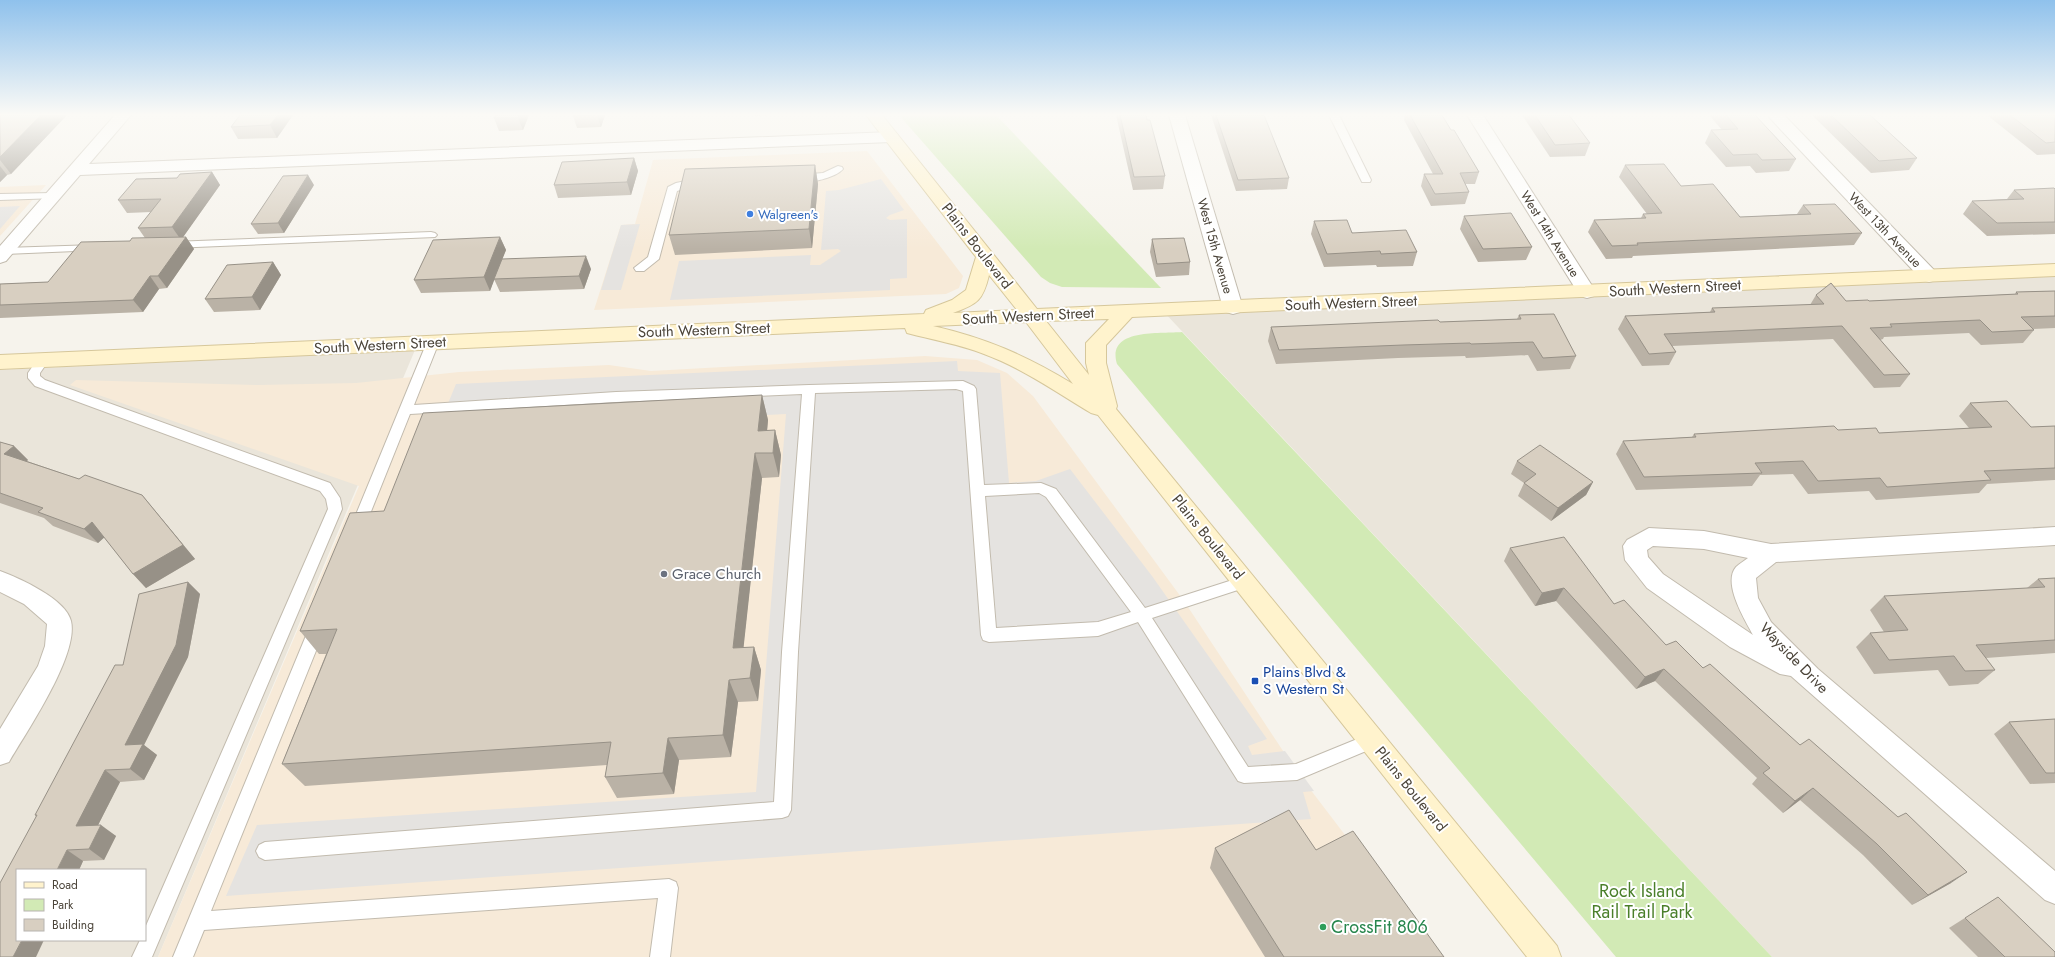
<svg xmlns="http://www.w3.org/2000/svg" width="2055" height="957" viewBox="0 0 2055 957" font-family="Jost,sans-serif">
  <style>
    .residential { fill: #eae5da; fill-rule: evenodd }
    .commercial { fill: #f7ead8 }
    .green { fill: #d2eab5 }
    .parking { fill: #e5e3e0 }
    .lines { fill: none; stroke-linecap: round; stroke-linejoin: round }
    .service-casing { stroke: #c2bbae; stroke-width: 2 }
    .minor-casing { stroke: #c2bbae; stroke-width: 2 }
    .secondary-casing { stroke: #d6c79b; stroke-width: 2 }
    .service { fill: #fff; fill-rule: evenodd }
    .minor { fill: #fff; fill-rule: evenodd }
    .secondary { fill: #fff3cd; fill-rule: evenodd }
    .wall { fill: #bab2a6 }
    .shaded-wall { fill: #979187 }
    .building { fill: #d8cfc1; stroke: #979187 }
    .shop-dot { fill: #3f7fe0; stroke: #fff; stroke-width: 1.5 }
    .worship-dot { fill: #6b7280; stroke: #fff; stroke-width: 1.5 }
    .transit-dot { fill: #1a4fb4; stroke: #fff; stroke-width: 1.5 }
    .leisure-dot { fill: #2e9e5b; stroke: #fff; stroke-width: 1.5 }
    .labels { text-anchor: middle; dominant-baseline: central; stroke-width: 4; stroke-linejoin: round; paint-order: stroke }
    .far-shop-label { font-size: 13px; fill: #366cbe; stroke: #fff; text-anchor: start }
    .far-street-label { font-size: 13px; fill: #4b4439; stroke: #fff }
    .street-label { font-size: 15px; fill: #4b4439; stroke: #fff }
    .worship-label { font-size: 15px; fill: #5b616d; stroke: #fff; text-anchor: start }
    .transit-label { font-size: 15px; fill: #164399; stroke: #fff; text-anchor: start }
    .near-park-label { font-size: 18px; fill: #4a7f2a; stroke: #fff }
    .near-leisure-label { font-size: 18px; fill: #27864d; stroke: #fff; text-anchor: start }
  </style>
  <rect width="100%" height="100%" fill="#f6f3ec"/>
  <g class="residential">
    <path d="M2055,270V957H1772L1162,310Z"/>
    <path d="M415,350L158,957H0V370ZM17,870H145V940H17Z"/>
  </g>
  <g class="commercial">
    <path d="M867,151L963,276L959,288L946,294L594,310L621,225L635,224L653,160Z"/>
    <path d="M46,185L0,236V187Z"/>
    <path d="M925,356L977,360L1007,373L1033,396L1184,601L1297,772L1438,957H158L359,486L70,385L76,380L258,385L356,383L459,372L609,365L651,371Z"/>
  </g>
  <g class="green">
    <path d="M899,115H996L1161,288L1062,287L1050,283L1041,277Z"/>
    <path d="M1182,332L1772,957H1616L1117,364C1106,328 1160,334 1182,332Z"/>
  </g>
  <g class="parking">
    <path d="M881,179L904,210L890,215L886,218L890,220L907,219V278L890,279V290L670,300L679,261L811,255L810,265H820L841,251L838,249L821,250L826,191L839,190Z"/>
    <path d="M20,206L0,229V207Z"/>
    <path d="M640,224L621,290H601L621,225Z"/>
    <path d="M957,361L958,371L1000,373L1009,483L1036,481L1070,469L1152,576L1267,739L1248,746L1252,755L1285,751L1314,791L1303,792L1311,819L226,896L257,825L756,792L786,414L487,431L442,418L456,384Z"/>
  </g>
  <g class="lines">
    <g class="service-casing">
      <g id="service">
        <path d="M1329,115H1339L1371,180L1370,182H1362L1361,180Z"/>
        <path d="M838,166L842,167L843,169C836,178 801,187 794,178L799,175L823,173Z"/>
        <path d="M700,178L705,181L704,183L677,191L659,259L644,271H636L634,268L648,257L668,187L676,183Z"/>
        <path d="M53,193L58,196L57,198L0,200V194Z"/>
        <path d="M431,232L435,233L437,235L435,237L172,248L166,245L172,242Z"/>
        <path d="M95,245L99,246L101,248L99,250L5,254L0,252L1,249L5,248Z"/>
        <path d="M433,338L439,342L414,405L616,392L809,385L963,381L974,386L976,389L984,485L1041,483L1056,489L1145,608L1245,576L1250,578L1253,582L1250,586L1152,618L1248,767L1296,764L1372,733L1378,736L1380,741L1378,746L1297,780L1244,783L1238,781L1138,622L1098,636L989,642L983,640L981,635L963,391L956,389L815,393L798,652L791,810L788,816L782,818L265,860L259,857L256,851L259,845L265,842L774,802L782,652L802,394L616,402L410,414L364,529L362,533L357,535L352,533L350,529L427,342ZM1039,493L1046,497L1131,612L1098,622L996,628L985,496Z"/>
        <path d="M43,356L47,357L49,360L40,373V376L45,380L330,483L340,498L342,509L152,957H132L140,940H145V928L328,509L326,499L320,491L35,386L28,378V373L39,357Z"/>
        <path d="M318,620L324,621L326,626L211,911L669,879L676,882L678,888L670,957H650L658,898L204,930L193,957H173L310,626L312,621Z"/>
      </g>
    </g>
    <g class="minor-casing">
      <g id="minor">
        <path d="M115,115H131L89,164L891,132L897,134L899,137L897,140L891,142L80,175L6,261L0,263V246Z"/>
        <path d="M1169,115H1185L1243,308L1240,312L1233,314L1226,312L1223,308Z"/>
        <path d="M1467,115H1483L1596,292L1594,296L1587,298L1580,296Z"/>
        <path d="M1767,115H1784L1936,272L1938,276L1936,280L1929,282L1922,280Z"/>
        <path d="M2055,527V545L1776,562L1756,578L1758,598L1771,622L1818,669L2055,871V904L2045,900L1791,676L1780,674L1730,647L1647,588L1625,560L1623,546L1627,540L1649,528L1704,531L1771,544ZM1653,546L1704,549L1748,558C1744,561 1739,564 1736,567C1722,583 1745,620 1753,635L1663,574L1648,557L1647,550Z"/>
        <path d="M0,571C19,578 66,599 71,621C79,655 27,731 9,762L0,765V729L38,666L45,646L47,624L24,604L0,592Z"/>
      </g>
    </g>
    <g class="secondary-casing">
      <path id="secondary" d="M866,115H882L1037,309L2055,264V276L1132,317L1106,345V363L1117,406L1116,409L1557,946L1561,957H1527L1098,415L1091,413C1056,392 1022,368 984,354C959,344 933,340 907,333L905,328L0,369V355L924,314L926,310L952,300L966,290L976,257ZM989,275L1017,310L953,313C978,304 983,300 989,275ZM1109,319L1086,343V363L1089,375L1046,321ZM1026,322L1073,384C1027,356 986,338 933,326Z"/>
    </g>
    <use href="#service" class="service"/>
    <use href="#minor" class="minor"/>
    <use href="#secondary" class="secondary"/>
  </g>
  <g class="wall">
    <path d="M0,115H67L11,174L7,175L0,182Z"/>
    <path d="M240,115H293L277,138L238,139L231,127Z"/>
    <path d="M529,115L523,130L499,131L494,118Z"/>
    <path d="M605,115L601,127L577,128L573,116Z"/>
    <path d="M754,115H782H781L754,116Z"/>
    <path d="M1116,115H1146L1165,176L1163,189L1133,190Z"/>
    <path d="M1211,115H1260L1289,178L1287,189L1236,191Z"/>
    <path d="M1405,115H1442L1451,130L1479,172L1475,184H1465L1469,192L1465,204L1431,206L1421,186L1424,174H1433L1404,120Z"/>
    <path d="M1522,115H1569L1590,143L1585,156L1550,157Z"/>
    <path d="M1709,115H1755L1796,159L1789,171L1756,173L1750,166L1726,167L1705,143L1711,130H1722Z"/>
    <path d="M1812,115H1870L1917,158L1909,170L1871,173Z"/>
    <path d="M1987,115H2055V154L2037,155Z"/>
    <path d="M634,158L638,171L631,195L558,198L554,185Z"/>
    <path d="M815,165L818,184L812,248L675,255L669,235Z"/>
    <path d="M1625,165L1681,186L1740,217L1797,214L1803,205L1862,233L1854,245L1633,256L1632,258L1606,259L1588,232L1594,220L1641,218L1643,214H1647L1619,177Z"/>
    <path d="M212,172L220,185L183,237H186L194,249L167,288L159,289L143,312L0,318V284L48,282L130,241L145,238L138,228L151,212L127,213L118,200L177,178Z"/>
    <path d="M314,185L284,233L258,234L251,224Z"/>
    <path d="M2055,189V234L1987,236L1963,214L1972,201L2007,199L2014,190Z"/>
    <path d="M1464,216L1532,247L1526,260L1478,262L1460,229Z"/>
    <path d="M1314,221L1417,252L1413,266L1377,267L1376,265L1324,267L1311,234Z"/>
    <path d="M500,237L506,250L502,259L591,269L584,289L500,292L494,279L490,291L421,293L414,280Z"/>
    <path d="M1152,239L1190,262L1189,275L1156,277L1150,252Z"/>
    <path d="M273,262L281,275L260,310L214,312L205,299Z"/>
    <path d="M2055,291V328L2033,329L2034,330L2023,343L1981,345L1969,333L1884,337L1883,339L1880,340L1910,374L1900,387L1874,388L1833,339L1672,346L1676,352L1669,365L1642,366L1618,329L1625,316L1710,312L1712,308L1810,305L1816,295L1846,301H1869L2015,294L2016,292Z"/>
    <path d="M1519,315L1576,356L1570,369L1537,371L1528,355L1466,358L1465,356L1398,358L1276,364L1268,341L1271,327L1440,322L1517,319Z"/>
    <path d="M762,395L768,420L767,431L775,430L781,455L779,477L762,478L743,648L754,647L761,670L758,701L738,702L731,757L679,760L674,794L617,798L605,777L607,765L305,786L282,764L326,654H319L300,631L384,511Z"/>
    <path d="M1970,403L2031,427L2055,426V480L1987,484L1979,493L1876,500L1869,491L1808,494L1793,474L1760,475L1752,486L1636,490L1616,454L1623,441L1692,437L1694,434L1838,430L1879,433L1969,428L1959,416Z"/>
    <path d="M0,442L14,446L28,460L27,461L79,479L142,495L195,559L146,588L133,574L104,537L98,543L53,526L44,518L0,503Z"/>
    <path d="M1517,461L1593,482L1586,495L1551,521L1518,496L1524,483L1511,474Z"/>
    <path d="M1510,548L1614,604L1666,645L1703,668L1951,883L1912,905L1863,855L1800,800L1783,813L1752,784L1757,778L1655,681L1636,689L1556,601L1535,606L1504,561Z"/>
    <path d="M2055,578V653L1986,658L1995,670L1978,684L1949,686L1938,670L1874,674L1856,647L1870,633L1884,632L1870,610L1884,596L2027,588L2038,579Z"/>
    <path d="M188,582L200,594L188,657L144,745L157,755L144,780L120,782L98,825L116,836L104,860L83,861L79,870L36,817L35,815L123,665Z"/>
    <path d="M2055,719V783L2030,784L1994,734L2009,722Z"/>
    <path d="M1215,848L1316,850L1444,957H1265L1210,868Z"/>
    <path d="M1998,897L2055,957H1978L1949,928Z"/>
  </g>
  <g class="shaded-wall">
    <path d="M41,115H67L11,174L0,160V157Z"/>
    <path d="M278,115H293L277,138L270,125Z"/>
    <path d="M519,115H529L523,130L518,118Z"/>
    <path d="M597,115H605L601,127Z"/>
    <path d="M634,158L638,171L631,195L627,182Z"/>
    <path d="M815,165L818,184L812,248L809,229Z"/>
    <path d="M0,166L7,175L0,182Z"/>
    <path d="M212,172L220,185L181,240L172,227Z"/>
    <path d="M308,175L314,185L284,233L278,223Z"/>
    <path d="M186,237L194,249L167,288L158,276Z"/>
    <path d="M500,237L506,250L490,291L484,277Z"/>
    <path d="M586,256L591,269L584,289L579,276Z"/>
    <path d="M273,262L281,275L260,310L252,297Z"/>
    <path d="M150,276L159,289L143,312L133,300Z"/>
    <path d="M762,395L768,420L765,453L758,431Z"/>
    <path d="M775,430L781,455L779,477L773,453Z"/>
    <path d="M14,446L28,460L18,468L4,454Z"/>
    <path d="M755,453L762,478L741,671L733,648Z"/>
    <path d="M1593,482L1586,495L1551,521L1558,508Z"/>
    <path d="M142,495L195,559L146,588L133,574Z"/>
    <path d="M92,522L106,536L98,543L84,529Z"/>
    <path d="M188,582L200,594L188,657L144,745L157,755L144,780L130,769L125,745Z"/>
    <path d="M1564,588L1556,601L1535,606L1542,593Z"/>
    <path d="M754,647L761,670L758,701L750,678Z"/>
    <path d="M1664,669L1655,681L1636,689L1645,677Z"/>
    <path d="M729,680L738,702L731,757L723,735Z"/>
    <path d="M668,738L679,760L674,794L663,773Z"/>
    <path d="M105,770L120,782L92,837L76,826Z"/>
    <path d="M1813,788L1800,800L1783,813L1795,801Z"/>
    <path d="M101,825L116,836L104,860L89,849Z"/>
    <path d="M67,850L83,861L79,870H57Z"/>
    <path d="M1967,872L1951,883L1912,905L1928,895Z"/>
    <path d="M22,940H44L36,957H13Z"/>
  </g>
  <g class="building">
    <path d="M0,115H41L0,157Z"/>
    <path d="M240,115H278L270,125L231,127Z"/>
    <path d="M496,115H519L518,118H494Z"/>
    <path d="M573,115H595L573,116Z"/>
    <path d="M1120,115H1146L1147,120H1150L1165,176L1134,177Z"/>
    <path d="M1216,115H1260V116L1264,115L1289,178L1238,180Z"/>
    <path d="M1410,115H1442L1451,130H1454L1479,172L1460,173L1469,192L1435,194L1424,174H1443Z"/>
    <path d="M1535,115H1569L1590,143L1555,145Z"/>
    <path d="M1726,115H1755L1796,159L1762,160L1757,154L1733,155L1711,130L1738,129Z"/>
    <path d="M1831,115H1870L1917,158L1879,161Z"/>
    <path d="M2010,115H2055V142L2046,143Z"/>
    <path d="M634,158L627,182L554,185L562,162Z"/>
    <path d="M1664,164L1681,186L1713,184L1740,217L1811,214L1803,205L1835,204L1862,233L1637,243L1638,245L1612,246L1594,220L1646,218L1643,214L1662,213L1625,165Z"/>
    <path d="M815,165L809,229L669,235L685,169Z"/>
    <path d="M212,172L172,227L138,228L161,199L118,200L136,179L177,178L180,174Z"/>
    <path d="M308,175L278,223L251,224L283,176Z"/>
    <path d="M2054,188L2055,189V222L1997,223L1972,201L2024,199L2014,190Z"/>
    <path d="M1511,213L1532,247L1483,249L1464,216Z"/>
    <path d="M1347,220L1352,233L1406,230L1417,252L1381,254L1380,251L1327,254L1314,221Z"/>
    <path d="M186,237L158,276H150L133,300L0,305V284L48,282L81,242L130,241L132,238Z"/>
    <path d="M500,237L484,277L414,280L433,240Z"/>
    <path d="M1184,238L1190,262L1157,264L1152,239Z"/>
    <path d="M586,256L579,276L494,279L502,259Z"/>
    <path d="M273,262L252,297L205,299L227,265Z"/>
    <path d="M1831,283L1846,301L1868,300L1869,301L2018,294L2016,292L2055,291V316L2021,317L2034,330L1992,332L1980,320L1890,324L1892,327L1870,328L1910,374L1884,375L1842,326L1664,334L1676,352L1649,354L1625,316L1715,312L1712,308L1824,304L1816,295Z"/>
    <path d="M1554,314L1576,356L1543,358L1533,342L1471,344L1470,343L1403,345L1279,350L1271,327L1438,320L1440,322L1521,319L1519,315Z"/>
    <path d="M762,395L758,431L775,430L773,453H755L733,648L754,647L750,678L729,680L723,735L668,738L663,773L605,777L611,742L282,764L337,629L300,631L350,513L384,511L423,413Z"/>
    <path d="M2007,401L2031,427L2055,426V468L1984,471L1991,480L1887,487L1880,478L1818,481L1803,461L1755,463L1762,473L1644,477L1623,441L1696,437L1694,434L1834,426L1838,430L1876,428L1879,433L1992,427L1970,403Z"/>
    <path d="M0,442L14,446L4,454L79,479L85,475L142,495L183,545L133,574L92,522L84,529L38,512L43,508L0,493Z"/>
    <path d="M1540,445L1593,482L1558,508L1524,483L1536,474L1517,461Z"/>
    <path d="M1564,537L1614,604L1624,600L1666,645L1676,641L1703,668L1710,664L1800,745L1809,739L1898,817L1906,813L1967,872L1928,895L1877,844L1813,788L1795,801L1763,773L1770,768L1664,669L1645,677L1564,588L1542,593L1510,548Z"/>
    <path d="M2055,578V640L1976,645L1995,670L1965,671L1954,656L1889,660L1870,633L1908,630L1884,596L2045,587L2038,579Z"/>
    <path d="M188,582L176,645L125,745L143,744L130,769L105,770L76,826L101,825L89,849L67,850L57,870H17V940H22L13,957H0V883L37,815H35L115,665H123L139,594Z"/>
    <path d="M2055,719V773H2046L2009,722Z"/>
    <path d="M1289,810L1316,850L1353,831L1444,957H1284L1215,848Z"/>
    <path d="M1998,897L2055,952V957H2005L1965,918Z"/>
  </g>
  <linearGradient id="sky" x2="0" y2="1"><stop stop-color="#8fc1ec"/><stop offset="0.46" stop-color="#fbfaf6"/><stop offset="1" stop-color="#fbfaf6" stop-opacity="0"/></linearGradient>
  <rect width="2055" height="249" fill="url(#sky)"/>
  <circle class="shop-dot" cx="750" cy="214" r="4"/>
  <circle class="worship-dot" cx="664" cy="574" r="4"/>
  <rect class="transit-dot" x="1251" y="677" width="8" height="8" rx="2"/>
  <circle class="leisure-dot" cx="1323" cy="927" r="4"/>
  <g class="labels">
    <g class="far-shop-label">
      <text x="758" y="214">Walgreen's</text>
    </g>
    <g class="far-street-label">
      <text transform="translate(1885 230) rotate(46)">West 13th Avenue</text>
      <text transform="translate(1550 234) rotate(58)">West 14th Avenue</text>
      <text transform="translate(1215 246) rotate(74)">West 15th Avenue</text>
    </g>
    <g class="street-label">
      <text transform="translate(977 246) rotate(52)">Plains Boulevard</text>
      <text transform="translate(1675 288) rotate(-3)">South Western Street</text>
      <text transform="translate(1351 303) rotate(-2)">South Western Street</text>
      <text transform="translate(1028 316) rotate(-3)">South Western Street</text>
      <text transform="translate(704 330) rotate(-2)">South Western Street</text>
      <text transform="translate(380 345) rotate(-3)">South Western Street</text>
      <text transform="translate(1208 537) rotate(51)">Plains Boulevard</text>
      <text transform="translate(1794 658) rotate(46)">Wayside Drive</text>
      <text transform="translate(1411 789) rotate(51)">Plains Boulevard</text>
    </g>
    <g class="worship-label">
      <text x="672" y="574">Grace Church</text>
    </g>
    <g class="transit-label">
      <text x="1263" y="672">Plains Blvd &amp;<tspan x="1263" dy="17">S Western St</tspan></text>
    </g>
    <g class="near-park-label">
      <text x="1642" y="891">Rock Island<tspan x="1642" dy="21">Rail Trail Park</tspan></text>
    </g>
    <g class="near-leisure-label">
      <text x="1331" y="927">CrossFit 806</text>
    </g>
  </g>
  <rect x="16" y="869" width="130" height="72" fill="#ffffff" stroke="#b7b4b0"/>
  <rect x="24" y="882" width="20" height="6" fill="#fff3cd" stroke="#b7b4b0"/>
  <text x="52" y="889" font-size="12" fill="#4b4439">Road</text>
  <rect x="24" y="899" width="20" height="12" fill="#d2eab5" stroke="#b7b4b0"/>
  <text x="52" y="909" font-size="12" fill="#4b4439">Park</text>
  <rect x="24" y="919" width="20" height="12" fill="#d8cfc1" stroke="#b7b4b0"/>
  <text x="52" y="929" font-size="12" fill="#4b4439">Building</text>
</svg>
